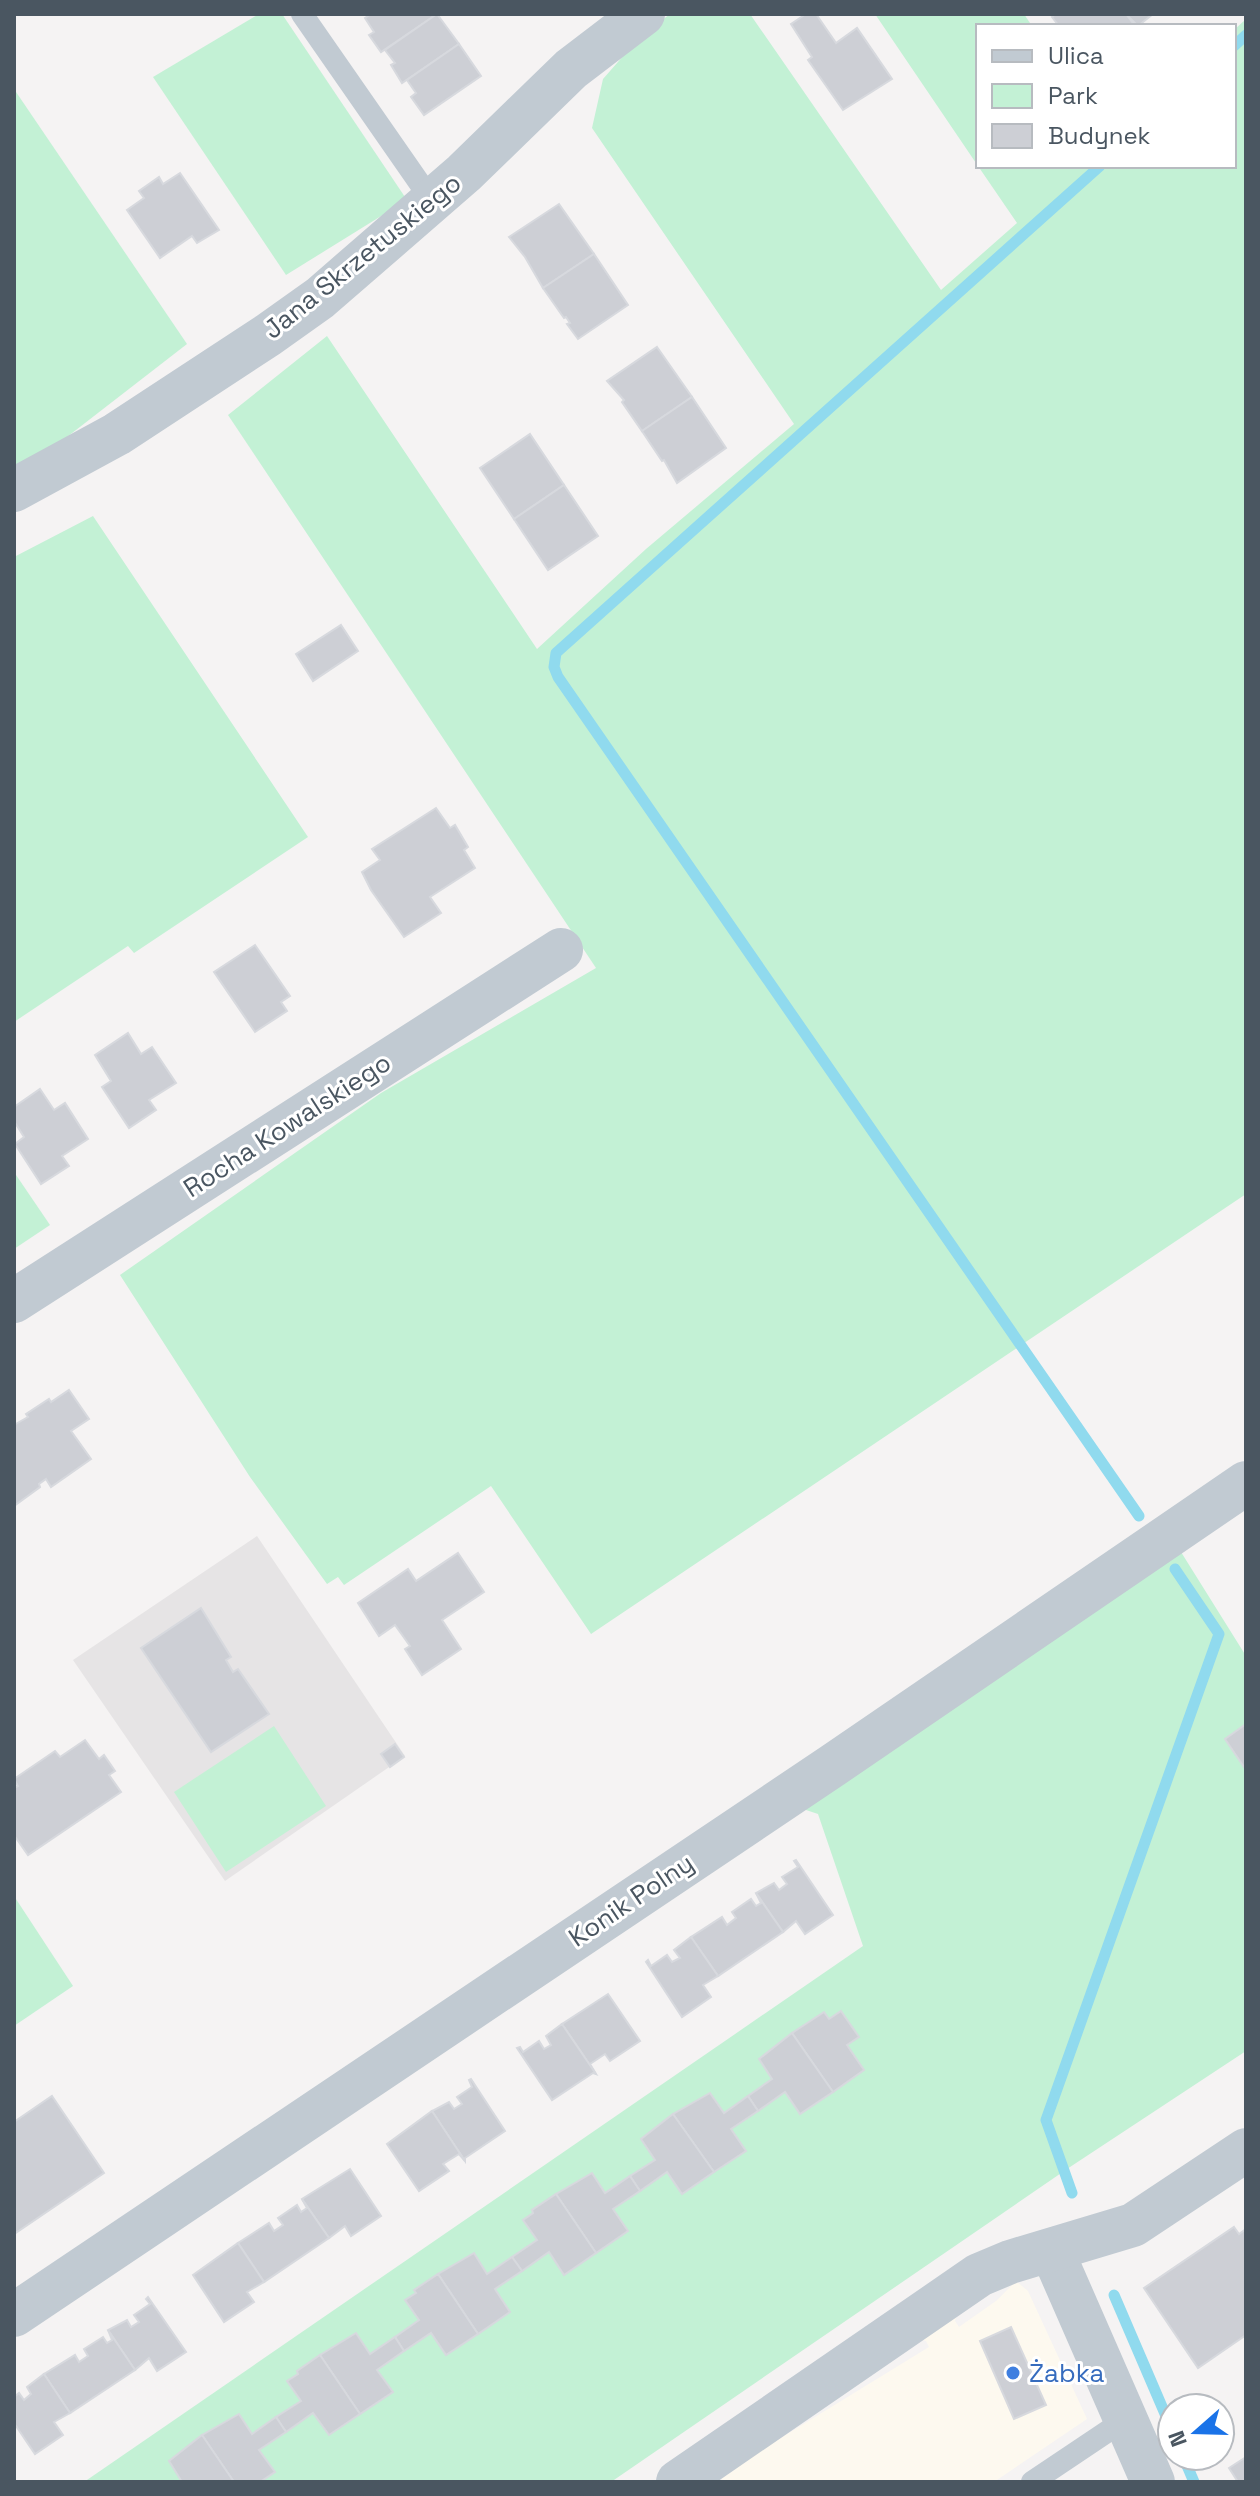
<svg xmlns="http://www.w3.org/2000/svg" width="1260" height="2496" viewBox="0 0 1260 2496" font-family="'Space Grotesk',sans-serif">
  <style>
    .commercial { fill: #fdf9ef }
    .education { fill: #e6e4e5 }
    .green { fill: #c3f1d5 }
    .lines { fill: none; stroke-linecap: round; stroke-linejoin: round }
    .stream { stroke: #90daee; stroke-width: 11 }
    .building { fill: #cdcfd5; stroke: #d7d9de; stroke-width: 2 }
    .service { stroke: #c1cad2; stroke-width: 22 }
    .minor { stroke: #c1cad2; stroke-width: 44 }
    .shop-dot { fill: #3f7fe0; stroke: #fff; stroke-width: 3 }
    .labels { text-anchor: middle; dominant-baseline: central; stroke-width: 6; stroke-linejoin: round; paint-order: stroke }
    .street-label { font-size: 26px; fill: #4a5661; stroke: #fff }
    .shop-label { font-size: 26px; fill: #366cbe; stroke: #fff; text-anchor: start }
  </style>
  <rect width="100%" height="100%" fill="#f5f3f3"/>
  <path class="commercial" d="M1016,2281L1028,2291L1087,2419L994,2482H724L719,2476L929,2347L926,2341L919,2339L957,2313L955,2321L959,2327L996,2301Z"/>
  <path class="education" d="M257,1536L405,1756L225,1881L73,1660Z"/>
  <g class="green">
    <path d="M259,14H282L407,200L286,275L153,77Z"/>
    <path d="M670,14H750L941,290L1017,223L978,166H1234V30L1246,19V1194L591,1634L491,1486L344,1585L338,1577L327,1584L250,1477L120,1275L381,1093L596,968L228,415L327,336L537,649L646,549L794,424L592,128L603,79L639,38Z"/>
    <path d="M875,14H1024L1032,26H978V166Z"/>
    <path d="M14,89L187,344L45,454L14,469Z"/>
    <path d="M93,516L308,837L134,953L128,946L14,1022V557Z"/>
    <path d="M14,1172L50,1225L14,1249Z"/>
    <path d="M1176,1544L1246,1656V2051L1070,2167L611,2482H84L863,1946L818,1814L803,1809Z"/>
    <path d="M274,1726L326,1806L226,1872L174,1792Z"/>
    <path d="M14,1896L73,1986L14,2026Z"/>
  </g>
  <g class="lines">
    <g class="stream">
      <path d="M1234,46L1246,35"/>
      <path d="M1100,166L556,653L554,667L558,677L1139,1516"/>
      <path d="M1072,2193L1046,2120L1219,1634L1175,1569"/>
      <path d="M1114,2295L1172,2430"/>
      <path d="M1183,2456L1194,2482"/>
    </g>
  </g>
  <g class="building">
    <path d="M371,14H437L381,52L369,35L374,32L365,18Z"/>
    <path d="M437,14L459,44L402,83L391,65L395,63L385,50Z"/>
    <path d="M806,14H816L836,43L857,28L892,79L843,110L808,60L812,57L791,24Z"/>
    <path d="M1056,14H1126L1135,26H1059L1052,17Z"/>
    <path d="M1126,14H1153L1138,26Z"/>
    <path d="M459,44L481,76L424,115L411,97L416,93L407,80Z"/>
    <path d="M180,173L219,230L197,243L192,236L160,258L127,210L144,198L139,191L159,177L163,184Z"/>
    <path d="M559,204L594,254L543,288L525,257L509,237Z"/>
    <path d="M594,254L628,305L578,339L567,324L570,323L566,317L564,318L543,288Z"/>
    <path d="M657,347L692,397L642,431L622,402L624,400L607,381Z"/>
    <path d="M692,397L726,448L677,483L664,460L662,461L642,431Z"/>
    <path d="M530,434L564,485L514,519L480,468Z"/>
    <path d="M564,485L598,536L548,570L514,519Z"/>
    <path d="M341,625L358,651L313,681L296,654Z"/>
    <path d="M436,808L450,828L455,825L468,847L464,850L475,868L430,897L441,913L404,937L371,890L362,872L380,860L372,849Z"/>
    <path d="M255,945L290,996L281,1002L287,1011L255,1032L214,972Z"/>
    <path d="M128,1033L141,1054L152,1047L176,1083L149,1100L156,1110L129,1128L102,1087L111,1081L95,1055Z"/>
    <path d="M40,1089L54,1110L65,1103L88,1139L62,1156L69,1166L41,1184L15,1144L24,1137L14,1121V1107Z"/>
    <path d="M69,1390L89,1419L71,1431L91,1459L51,1487L46,1479L39,1484L40,1487L14,1506V1425L28,1417L26,1414L49,1399L51,1402Z"/>
    <path d="M458,1553L484,1592L442,1620L461,1649L422,1675L405,1649L410,1646L395,1625L379,1636L358,1603L408,1569L416,1581Z"/>
    <path d="M201,1608L231,1657L226,1660L233,1672L238,1669L269,1714L211,1752L141,1648Z"/>
    <path d="M1246,1724V1770L1225,1739Z"/>
    <path d="M85,1740L99,1759L104,1755L115,1771L109,1775L121,1792L28,1855L16,1838L14,1840V1788L18,1786L14,1779L55,1751L60,1757Z"/>
    <path d="M395,1744L404,1757L390,1767L381,1754Z"/>
    <path d="M796,1860L833,1915L805,1934L796,1921L783,1932L756,1893L774,1883L779,1890L787,1884L782,1877L798,1867L794,1861Z"/>
    <path d="M756,1893L783,1932L718,1976L691,1937L722,1917L727,1925L736,1918L732,1912L751,1899L756,1906L761,1903Z"/>
    <path d="M691,1937L718,1976L703,1985L711,1997L682,2017L646,1962L648,1960L651,1966L667,1955L672,1962L680,1958L674,1950Z"/>
    <path d="M608,1994L640,2041L610,2061L605,2054L590,2064L596,2074L562,2024Z"/>
    <path d="M841,2011L859,2037L847,2045L864,2070L833,2092L792,2033L824,2012L829,2019Z"/>
    <path d="M562,2024L596,2074L593,2073L552,2100L517,2048L520,2047L523,2052L539,2041L544,2049L551,2045L546,2036Z"/>
    <path d="M792,2033L833,2092L800,2114L785,2092L758,2111L748,2096L772,2079L759,2059Z"/>
    <path d="M471,2079L505,2131L465,2158V2161L432,2111L449,2102L454,2109L462,2104L457,2097L472,2087L469,2080Z"/>
    <path d="M710,2093L724,2113L748,2096L758,2111L731,2129L746,2151L714,2172L673,2114Z"/>
    <path d="M52,2096L104,2173L14,2234V2122Z"/>
    <path d="M432,2111L465,2161L459,2154L443,2164L449,2171L419,2191L387,2144Z"/>
    <path d="M673,2114L714,2172L682,2194L667,2172L640,2191L630,2176L655,2160L641,2139Z"/>
    <path d="M350,2169L381,2216L351,2236L345,2226L329,2238L302,2199Z"/>
    <path d="M592,2173L605,2193L630,2176L640,2191L613,2209L628,2231L596,2253L556,2194Z"/>
    <path d="M556,2194L596,2253L564,2275L549,2252L522,2271L512,2257L537,2240L523,2220L533,2213L532,2210Z"/>
    <path d="M302,2199L329,2238L264,2282L238,2243L269,2223L274,2231L283,2225L278,2218L297,2205L301,2212L307,2208Z"/>
    <path d="M1234,2227L1239,2234L1246,2229V2335L1198,2368L1144,2288Z"/>
    <path d="M238,2243L264,2282L247,2292L254,2302L224,2322L193,2275Z"/>
    <path d="M474,2253L487,2274L512,2257L522,2271L495,2289L510,2312L478,2334L438,2274Z"/>
    <path d="M438,2274L478,2334L446,2355L431,2333L404,2351L395,2337L419,2320L405,2300L416,2293L414,2290Z"/>
    <path d="M148,2297L186,2352L157,2371L149,2358L135,2370L108,2330L127,2320L131,2327L139,2322L134,2315L150,2304L146,2299Z"/>
    <path d="M1011,2327L1046,2405L1014,2419L980,2341Z"/>
    <path d="M108,2330L135,2370L70,2413L44,2374L75,2355L79,2362L88,2356L84,2349L103,2337L107,2343L112,2340Z"/>
    <path d="M356,2333L370,2354L395,2337L404,2351L377,2370L393,2392L360,2414L320,2355Z"/>
    <path d="M320,2355L360,2414L329,2435L313,2413L286,2432L276,2417L301,2401L287,2381L298,2374L297,2371Z"/>
    <path d="M44,2374L70,2413L54,2422L63,2435L35,2454L14,2423V2397L19,2393L24,2400L31,2394L27,2387Z"/>
    <path d="M239,2414L252,2434L276,2417L286,2432L259,2450L275,2472L260,2482H234L202,2435Z"/>
    <path d="M202,2435L234,2482H182L169,2461Z"/>
    <path d="M1246,2457V2482H1238L1229,2468Z"/>
  </g>
  <g class="lines">
    <g class="service">
      <path d="M302,14L432,201"/>
      <path d="M1032,2482L1126,2419"/>
    </g>
    <g class="minor">
      <path d="M14,490L117,434L268,335L320,298L464,173L571,69L643,14"/>
      <path d="M14,1301L561,950"/>
      <path d="M1052,2251L1153,2482"/>
      <path d="M14,2315L832,1766L1246,1483"/>
      <path d="M678,2482L979,2275L1010,2262L1133,2225L1246,2150"/>
    </g>
  </g>
  <circle class="shop-dot" cx="1013" cy="2373" r="8"/>
  <g class="labels">
    <g class="street-label">
      <text transform="translate(362 256) rotate(-39)">Jana Skrzetuskiego</text>
      <text transform="translate(287 1125) rotate(-33)">Rocha Kowalskiego</text>
      <text transform="translate(631 1900) rotate(-34)">Konik Polny</text>
    </g>
    <g class="shop-label">
      <text x="1029" y="2373">Żabka</text>
    </g>
  </g>
  <rect width="1260" height="2496" fill="none" stroke="#4a5661" stroke-width="32"/>
  <rect x="976" y="24" width="260" height="144" fill="#ffffff" stroke="#b7bbc0" stroke-width="2"/>
  <rect x="992" y="50" width="40" height="12" fill="#c1cad2" stroke="#b7bbc0" stroke-width="2"/>
  <text x="1048" y="64" font-size="24" fill="#4a5661">Ulica</text>
  <rect x="992" y="84" width="40" height="24" fill="#c3f1d5" stroke="#b7bbc0" stroke-width="2"/>
  <text x="1048" y="104" font-size="24" fill="#4a5661">Park</text>
  <rect x="992" y="124" width="40" height="24" fill="#cdcfd5" stroke="#b7bbc0" stroke-width="2"/>
  <text x="1048" y="144" font-size="24" fill="#4a5661">Budynek</text>
  <g transform="translate(1196 2432) rotate(250)"><circle r="38" fill="#ffffff" stroke="#b7bbc0" stroke-width="2"/>
  <path d="M0-6L14 30L0 20L-14 30Z" fill="#1a73e8"/>
  <text y="-12" font-size="22" font-weight="bold" text-anchor="middle" fill="#4a5661">N</text>
  </g>
</svg>
